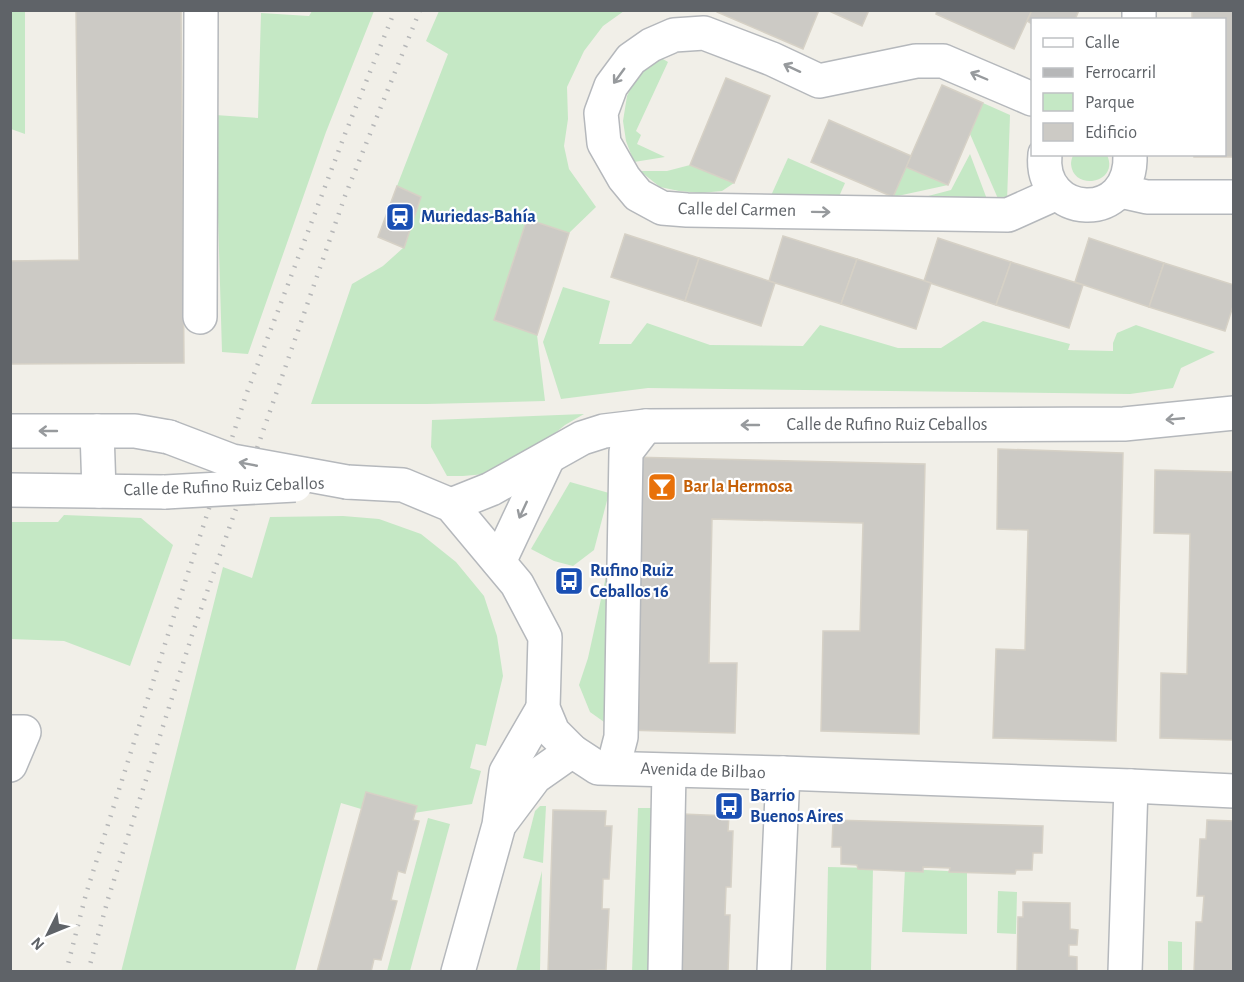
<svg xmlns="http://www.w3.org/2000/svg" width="1244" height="982" viewBox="0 0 1244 982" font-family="'Alegreya Sans',sans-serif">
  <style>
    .green { fill: #c5e8c5 }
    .building { fill: #cccac5; stroke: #d6d1c6; stroke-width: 1.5 }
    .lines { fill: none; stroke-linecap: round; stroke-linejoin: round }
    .minor-casing { stroke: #b5b8bc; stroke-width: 36 }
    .minor { stroke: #fff; stroke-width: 33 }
    .rail { stroke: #b6b7b8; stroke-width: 4.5; stroke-dasharray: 1.5 8; stroke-linecap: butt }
    .minor-bridge-casing { stroke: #b5b8bc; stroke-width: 36; stroke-linecap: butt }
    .minor-bridge { stroke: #fff; stroke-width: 33 }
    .oneway { stroke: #979a9d }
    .labels { text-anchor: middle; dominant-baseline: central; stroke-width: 4.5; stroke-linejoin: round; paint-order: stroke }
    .street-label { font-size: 18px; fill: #5f6368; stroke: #fff }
    .transit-label { font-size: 18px; font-weight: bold; fill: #164399; stroke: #fff; text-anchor: start }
    .food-label { font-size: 18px; font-weight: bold; fill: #c56008; stroke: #fff; text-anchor: start }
  </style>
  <rect width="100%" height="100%" fill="#f1efe8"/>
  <g class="green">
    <path d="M10,11H25V134L11,129Z"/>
    <path d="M312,11H374L326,132L248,354L222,352L215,115L258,118L261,13L309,16Z"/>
    <path d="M439,11H624L603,26L584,51L567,87L568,119L564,146L569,169L596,207L569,233L527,219L494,320L537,335L545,401L427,404H311L352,284L383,266L403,248L421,197L397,186L448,54L426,41Z"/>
    <path d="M656,55L668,62L636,131L641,135L637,144L665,157L634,162L626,141L623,121L627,96L640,70Z"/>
    <path d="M983,103L1010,115L1007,201H999L970,134Z"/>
    <path d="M970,154L988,202L913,200L951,190Z"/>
    <path d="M1073,155H1107C1120,183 1073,192 1071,164C1071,161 1072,158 1073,155Z"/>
    <path d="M788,158L845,183L837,201L769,200Z"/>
    <path d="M690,165L734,183L722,191L701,193L679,191L660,187L640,171H667Z"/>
    <path d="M906,167L948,185L893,197Z"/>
    <path d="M563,287L610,301L599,344H631L647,323L710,345L803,346L820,325L898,348H941L983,321L1070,344L1068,350L1113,351V343L1117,333L1136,325L1215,352L1181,368L1173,388L1130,394L648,388L561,399L543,342Z"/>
    <path d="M584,414L565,425L507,472L463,476H447L431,447L432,420Z"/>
    <path d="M570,482L609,493L594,550L573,566L554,561L531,549Z"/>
    <path d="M625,490L621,734L590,712L579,685L588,658Z"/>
    <path d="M64,515L141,518L173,545L130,666L64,641L11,639V522H58Z"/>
    <path d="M343,516L379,519L421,534L456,562L484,596L497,636L503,676L486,746L476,744L470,768L481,771L472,804L388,817L341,803L295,971L121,972L223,567L252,578L270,517Z"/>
    <path d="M540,806H546L543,863L523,858L535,811Z"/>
    <path d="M638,808H668L665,971L632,972Z"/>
    <path d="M428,818L450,824L410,971H387Z"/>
    <path d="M828,867L873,868L871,971L826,972Z"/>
    <path d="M905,869L967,872V934L902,932Z"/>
    <path d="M542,871L540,971H516Z"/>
    <path d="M998,891L1017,892L1016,934L997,933Z"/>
    <path d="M1168,941L1182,942V971H1168Z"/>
  </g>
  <g class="building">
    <path d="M76,10H181L184,363L10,364V261L79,260Z"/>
    <path d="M717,10H819L803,49L717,12Z"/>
    <path d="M827,10H869L862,26Z"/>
    <path d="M937,10H1032L1014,49L936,14Z"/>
    <path d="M1032,10H1079L1075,20H1032V24L1027,21Z"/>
    <path d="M1192,10H1234V157H1194V154H1224V20H1192Z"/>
    <path d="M726,78L770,96L734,183L690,165Z"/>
    <path d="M942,85L983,103L948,185L906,167Z"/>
    <path d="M829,120L911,156L893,197L811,162Z"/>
    <path d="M397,186L421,197L404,248L378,237Z"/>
    <path d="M527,219L569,233L537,335L494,320Z"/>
    <path d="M625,234L699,258L685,301L611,277Z"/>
    <path d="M783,236L857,259L841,304L769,281Z"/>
    <path d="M938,238L1011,262L996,305L924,281Z"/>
    <path d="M1089,238L1164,263L1149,307L1075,282Z"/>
    <path d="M699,258L775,283L761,326L685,301Z"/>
    <path d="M857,259L931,283L916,329L841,304Z"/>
    <path d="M1011,262L1083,285L1069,328L996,305Z"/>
    <path d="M1164,263L1234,285V303L1225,331L1149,307Z"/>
    <path d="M998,449L1123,453L1116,741L993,738L996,649L1025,650L1028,530L997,529Z"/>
    <path d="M630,457L925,464L919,734L821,731L823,631H860L863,523L712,519L709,663H737L735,733L624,730Z"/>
    <path d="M1155,470L1234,472L1233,740L1160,738L1161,673L1187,674L1190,534L1154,533Z"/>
    <path d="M366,792L417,806L413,820L419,821L405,873L398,871L391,900L397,901L381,960L374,959L371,972H317Z"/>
    <path d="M553,810L606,811L605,826H612L609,879H603L602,909H609L606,970L548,972Z"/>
    <path d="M682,814L729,816L728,831H733L731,887H726L725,915H730L728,972H677Z"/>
    <path d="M833,820L1043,826L1042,853H1033L1032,870H1016L1015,874L949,872L950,868L923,867V872L858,869L857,865L841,864V847H832Z"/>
    <path d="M1207,820L1234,821V972H1194L1196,922H1202L1204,896H1197L1200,839H1206Z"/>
    <path d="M1023,902L1070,903V929L1078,930L1077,945H1069V956L1077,957V972H1017L1018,917H1023Z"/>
  </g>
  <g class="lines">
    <g class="minor-casing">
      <g id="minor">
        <path d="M1139,20V10"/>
        <path d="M1032,99L943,61H916L819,81L772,59L704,33L674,35L651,45L631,59L611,86L601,113L604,143L624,178L638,195L662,208L687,210L1008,215L1057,193"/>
        <path d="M1045,154C1038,219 1133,225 1130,154"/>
        <path d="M1120,191L1147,197H1234"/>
        <path d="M200,317L201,10"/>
        <path d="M10,431H135L169,437"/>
        <path d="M97,431L99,491"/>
        <path d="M347,482L403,485L451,505L517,584L545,637L543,708L553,732L572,751L598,768L783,773L1131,786L1234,791"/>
        <path d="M10,490L165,492"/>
        <path d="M451,505L491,489L582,438L604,431L646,426L1124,424L1234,413"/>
        <path d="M499,562L548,458"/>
        <path d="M10,732H24L10,765"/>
        <path d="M613,768L621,737L626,452L646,426"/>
        <path d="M502,821L535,777L572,751"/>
        <path d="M458,972L499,825L506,772L543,708"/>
        <path d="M665,972L669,771"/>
        <path d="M774,972L783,773"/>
        <path d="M1125,972L1131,786"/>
      </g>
    </g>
    <use href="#minor" class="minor"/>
    <g class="rail">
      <path d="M66,972L86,894L172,622L246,395L345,134L395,10"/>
      <path d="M88,972L108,899L193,632L345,196L420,10"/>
    </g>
    <g class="minor-bridge-casing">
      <g id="minor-bridge">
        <path d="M169,437L232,461L347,482"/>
        <path d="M165,492L295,485"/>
      </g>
    </g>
    <use href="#minor-bridge" class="minor-bridge"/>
  </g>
  <defs><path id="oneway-shaft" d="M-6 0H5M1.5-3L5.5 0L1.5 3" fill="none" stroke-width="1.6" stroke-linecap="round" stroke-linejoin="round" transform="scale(1.5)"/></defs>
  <g class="oneway">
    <use href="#oneway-shaft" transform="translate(792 68) rotate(-155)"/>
    <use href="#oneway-shaft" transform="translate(619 76) rotate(126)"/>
    <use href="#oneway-shaft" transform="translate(979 76) rotate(-157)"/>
    <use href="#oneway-shaft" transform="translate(821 212) rotate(1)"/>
    <use href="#oneway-shaft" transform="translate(1175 419) rotate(175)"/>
    <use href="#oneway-shaft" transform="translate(750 425) rotate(180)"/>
    <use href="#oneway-shaft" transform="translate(48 431) rotate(180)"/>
    <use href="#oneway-shaft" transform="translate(248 464) rotate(-169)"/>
    <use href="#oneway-shaft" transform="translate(523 510) rotate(115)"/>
  </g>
  <defs>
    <g id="station-square" transform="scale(1.5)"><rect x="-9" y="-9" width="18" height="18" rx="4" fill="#1a4fb4" stroke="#fff"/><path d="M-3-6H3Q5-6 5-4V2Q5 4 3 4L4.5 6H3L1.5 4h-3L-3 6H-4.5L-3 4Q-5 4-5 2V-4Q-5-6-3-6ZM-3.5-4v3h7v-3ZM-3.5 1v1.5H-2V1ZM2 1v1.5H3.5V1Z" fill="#fff"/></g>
    <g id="bar-square" transform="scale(1.5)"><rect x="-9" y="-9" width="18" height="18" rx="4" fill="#e8710a" stroke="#fff"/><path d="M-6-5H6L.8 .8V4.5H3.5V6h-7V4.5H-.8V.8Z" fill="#fff"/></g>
    <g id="bus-square" transform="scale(1.5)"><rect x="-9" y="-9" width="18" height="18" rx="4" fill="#1a4fb4" stroke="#fff"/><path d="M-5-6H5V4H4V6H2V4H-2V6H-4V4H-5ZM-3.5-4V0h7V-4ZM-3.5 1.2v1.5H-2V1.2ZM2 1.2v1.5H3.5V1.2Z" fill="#fff"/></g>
  </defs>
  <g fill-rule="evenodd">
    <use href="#station-square" x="400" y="217"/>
    <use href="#bar-square" x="662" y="487"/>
    <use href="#bus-square" x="569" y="581"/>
    <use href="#bus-square" x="729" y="806"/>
  </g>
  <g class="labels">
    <g class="street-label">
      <text transform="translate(737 210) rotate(1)">Calle del Carmen</text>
      <text x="887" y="425">Calle de Rufino Ruiz Ceballos</text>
      <text transform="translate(224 487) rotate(-2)">Calle de Rufino Ruiz Ceballos</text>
      <text transform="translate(703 771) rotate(2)">Avenida de Bilbao</text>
    </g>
    <g class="transit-label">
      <text x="421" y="217">Muriedas-Bahía</text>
      <text x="590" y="571">Rufino Ruiz<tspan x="590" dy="21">Ceballos 16</tspan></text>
      <text x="750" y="796">Barrio<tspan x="750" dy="21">Buenos Aires</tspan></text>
    </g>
    <g class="food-label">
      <text x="683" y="487">Bar la Hermosa</text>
    </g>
  </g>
  <rect width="1244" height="982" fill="none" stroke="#5f6368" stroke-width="24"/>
  <rect x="1031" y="18" width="195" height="138" fill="#ffffff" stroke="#bfc1c3" stroke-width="1.5"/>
  <rect x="1043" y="38" width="30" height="9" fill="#ffffff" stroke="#bfc1c3" stroke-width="1.5"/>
  <text x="1085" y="48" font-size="18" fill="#5f6368">Calle</text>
  <rect x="1043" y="68" width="30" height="9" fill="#b6b7b8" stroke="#bfc1c3" stroke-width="1.5"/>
  <text x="1085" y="78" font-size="18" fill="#5f6368">Ferrocarril</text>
  <rect x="1043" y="93" width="30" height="18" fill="#c5e8c5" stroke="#bfc1c3" stroke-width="1.5"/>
  <text x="1085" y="108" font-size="18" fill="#5f6368">Parque</text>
  <rect x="1043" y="123" width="30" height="18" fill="#cccac5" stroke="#bfc1c3" stroke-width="1.5"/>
  <text x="1085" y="138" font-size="18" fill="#5f6368">Edificio</text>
  <g transform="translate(48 934) rotate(227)" stroke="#ffffff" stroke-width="4.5" paint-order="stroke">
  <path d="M0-4.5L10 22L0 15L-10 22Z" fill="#5f6368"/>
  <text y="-9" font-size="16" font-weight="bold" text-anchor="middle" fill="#5f6368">N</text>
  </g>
</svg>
